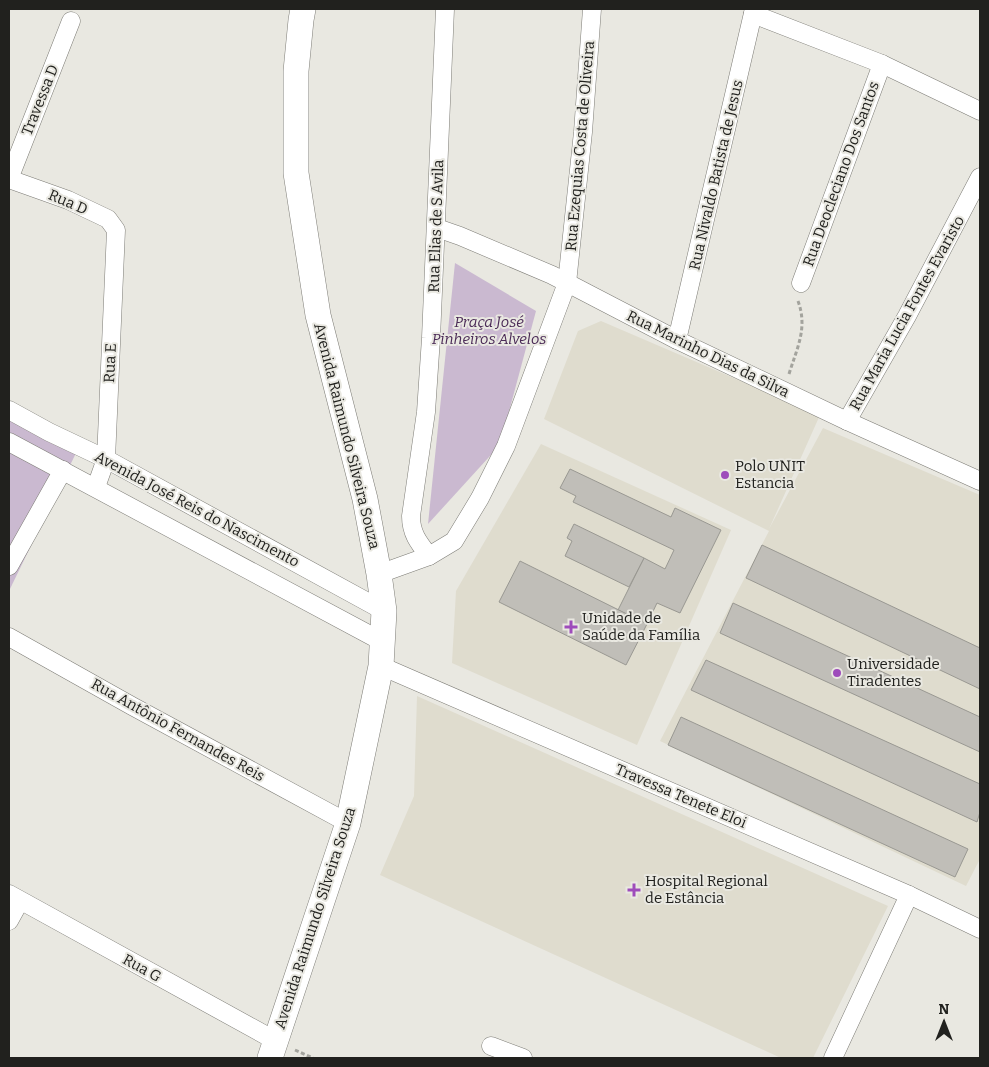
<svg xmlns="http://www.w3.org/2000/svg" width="989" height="1067" viewBox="0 0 989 1067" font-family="Bitter,serif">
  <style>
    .built { fill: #dfdcce }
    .green { fill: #cab9d0 }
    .building { fill: #c0beb8; stroke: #999892 }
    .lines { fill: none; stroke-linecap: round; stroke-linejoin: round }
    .street-casing { stroke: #7d7c76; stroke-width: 19 }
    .secondary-casing { stroke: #7d7c76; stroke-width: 26 }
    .path { stroke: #a3a39d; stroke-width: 3; stroke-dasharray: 4 2.5; stroke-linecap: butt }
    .street { stroke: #fff; stroke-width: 18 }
    .secondary { stroke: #fff; stroke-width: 25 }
    .poi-dot { fill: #9e4cbb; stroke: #e9e8e1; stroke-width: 2 }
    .labels { text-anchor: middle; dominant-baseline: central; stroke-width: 4; stroke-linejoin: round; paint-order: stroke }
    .street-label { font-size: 15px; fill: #21211e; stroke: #e9e8e1 }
    .park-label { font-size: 15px; font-style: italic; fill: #4b2b57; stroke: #e9e8e1 }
    .poi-label { font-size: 15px; fill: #21211e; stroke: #e9e8e1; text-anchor: start }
  </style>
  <rect width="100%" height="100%" fill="#e9e8e1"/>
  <g class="built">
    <path d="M601,321L820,415L769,529L823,428L980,495V859L966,886L660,741L769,531L544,419L578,331Z"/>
    <path d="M541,444L731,530L637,745L452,663L456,591Z"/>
    <path d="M417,696L888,906L813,1058H781L380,875L414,796Z"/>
  </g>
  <g class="green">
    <path d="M455,263L536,311L500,445L428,524Z"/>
    <path d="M9,415L76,453L9,591Z"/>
  </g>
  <g class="building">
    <path d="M570,469L671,517L675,508L721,530L680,613L657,603L647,624L618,610L644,558L665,569L674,550L573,502L576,496L560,488Z"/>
    <path d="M574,524L644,558L629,587L565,556L572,541L567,538Z"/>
    <path d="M762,545L980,648V689L746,578Z"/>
    <path d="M520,561L647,624L626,665L499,602Z"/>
    <path d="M733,603L980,717V752L720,633Z"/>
    <path d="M706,660L980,784V812L977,822L691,690Z"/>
    <path d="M681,717L968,849L955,877L668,745Z"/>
  </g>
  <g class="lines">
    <g class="street-casing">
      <g id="street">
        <path d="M753,14L882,64L980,111"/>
        <path d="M71,21L9,179L68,200L108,219L116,230L106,459L96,487"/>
        <path d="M437,228L460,236L552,275L677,340L847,421L980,481"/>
        <path d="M801,283L882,64"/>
        <path d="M677,340L754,9"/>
        <path d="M9,410L49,432L106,459L384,611"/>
        <path d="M847,421L907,316L980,177"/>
        <path d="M9,442L383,642"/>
        <path d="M429,556C418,542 411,533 411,516L426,412L431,338L445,9"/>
        <path d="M9,566L63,470"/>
        <path d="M379,574L429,556L454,541L480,498L506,446L567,283L583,132L592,9"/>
        <path d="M9,637L132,706L348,823"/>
        <path d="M381,666L909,895L980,929"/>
        <path d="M9,894L276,1041"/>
        <path d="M9,921L20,901"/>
        <path d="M491,1046L523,1058"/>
        <path d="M833,1058L909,895"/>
      </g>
    </g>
    <g class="secondary-casing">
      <path id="secondary" d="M270,1058L348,823L381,666L384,611L379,574L365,499L318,315L296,173V71L301,20L303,9"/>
    </g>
    <g class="path">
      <path d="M789,374C797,348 808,328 798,301"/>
      <path d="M295,1050L313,1058"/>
    </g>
    <use href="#street" class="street"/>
    <use href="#secondary" class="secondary"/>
  </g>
  <g class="poi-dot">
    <circle cx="725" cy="475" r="5"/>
    <path d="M568.5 619.5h5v5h5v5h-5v5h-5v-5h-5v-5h5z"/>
    <circle cx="837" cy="673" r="5"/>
    <path d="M631.5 882.5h5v5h5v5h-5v5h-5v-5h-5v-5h5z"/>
  </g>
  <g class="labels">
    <g class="street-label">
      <text transform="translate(40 100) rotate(-68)">Travessa D</text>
      <text transform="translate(580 146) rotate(-85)">Rua Ezequias Costa de Oliveira</text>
      <text transform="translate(841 174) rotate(-70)">Rua Deocleciano Dos Santos</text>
      <text transform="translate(716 175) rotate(-77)">Rua Nivaldo Batista de Jesus</text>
      <text transform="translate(68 202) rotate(23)">Rua D</text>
      <text transform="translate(436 226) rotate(-88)">Rua Elias de S Avila</text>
      <text transform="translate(907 313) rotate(-61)">Rua Maria Lucia Fontes Evaristo</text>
      <text transform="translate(708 354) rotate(26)">Rua Marinho Dias da Silva</text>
      <text transform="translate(110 363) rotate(-87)">Rua E</text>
      <text transform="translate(347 436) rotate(76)">Avenida Raimundo Silveira Souza</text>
      <text transform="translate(197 509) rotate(28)">Avenida José Reis do Nascimento</text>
      <text transform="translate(178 730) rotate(29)">Rua Antônio Fernandes Reis</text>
      <text transform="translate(681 796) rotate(23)">Travessa Tenete Eloi</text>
      <text transform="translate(315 918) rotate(-72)">Avenida Raimundo Silveira Souza</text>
      <text transform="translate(142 968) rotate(29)">Rua G</text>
    </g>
    <g class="park-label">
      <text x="489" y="322">Praça José<tspan x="489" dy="17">Pinheiros Alvelos</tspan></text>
    </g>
    <g class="poi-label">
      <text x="735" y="466">Polo UNIT<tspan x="735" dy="17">Estancia</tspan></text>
      <text x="582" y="618">Unidade de<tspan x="582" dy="17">Saúde da Família</tspan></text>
      <text x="847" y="664">Universidade<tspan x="847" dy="17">Tiradentes</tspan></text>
      <text x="645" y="881">Hospital Regional<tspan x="645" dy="17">de Estância</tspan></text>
    </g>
  </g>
  <rect width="989" height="1067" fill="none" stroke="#21211e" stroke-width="20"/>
  <g transform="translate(944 1022)" stroke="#e9e8e1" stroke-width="4" paint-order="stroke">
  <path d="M0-4L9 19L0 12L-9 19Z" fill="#21211e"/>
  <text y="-8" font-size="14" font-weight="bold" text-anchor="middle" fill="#21211e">N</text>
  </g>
</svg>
